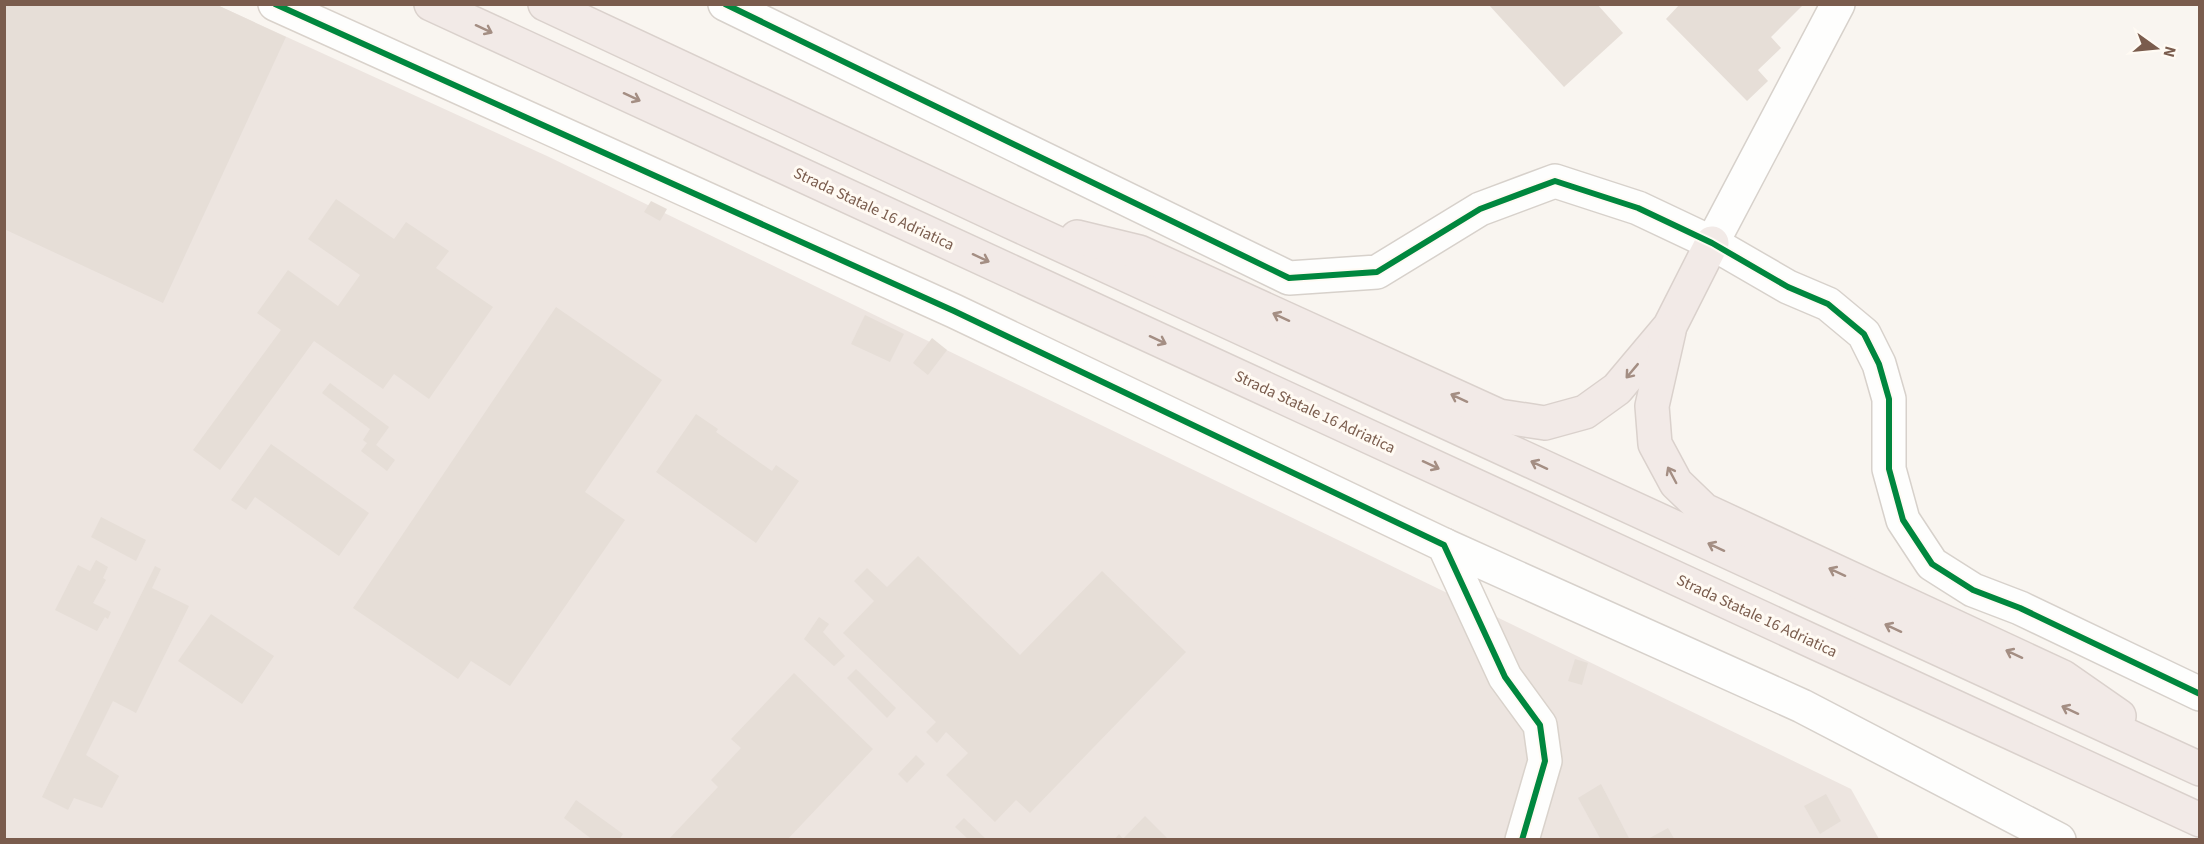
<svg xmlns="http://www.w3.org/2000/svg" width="2204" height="844" viewBox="0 0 2204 844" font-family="'Source Sans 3',sans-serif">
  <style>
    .industrial { fill: #ede5e0 }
    .building { fill: #e6ded7 }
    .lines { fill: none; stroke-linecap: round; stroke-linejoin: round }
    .street-casing { stroke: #d7d1cb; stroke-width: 36 }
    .secondary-casing { stroke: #d9d2cb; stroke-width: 36 }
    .highway-casing { stroke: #dad1cc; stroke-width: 36 }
    .street { stroke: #fefefd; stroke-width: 33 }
    .secondary { stroke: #fefefd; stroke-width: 33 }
    .highway { stroke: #f2eae7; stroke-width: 33 }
    .cycleway-casing { stroke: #fffaf3; stroke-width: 10 }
    .cycleway { stroke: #00873e; stroke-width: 6 }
    .oneway { stroke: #a48e83 }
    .labels { text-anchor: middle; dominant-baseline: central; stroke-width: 6; stroke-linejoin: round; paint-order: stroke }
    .street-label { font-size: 16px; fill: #7a5c4d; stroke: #fffaf3 }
  </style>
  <rect width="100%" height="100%" fill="#f9f5f0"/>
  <path class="industrial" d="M5,4L217,5L547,156L1851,789L1879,839L5,840Z"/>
  <g class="building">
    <path d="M4,4H215L286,37L163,303L4,229Z"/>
    <path d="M1488,4H1597L1623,33L1564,87Z"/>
    <path d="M1680,4H1804L1771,37L1781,48L1758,70L1768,81L1747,101L1666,19Z"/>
    <path d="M336,199L394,239L406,222L449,251L436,268L493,307L429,399L394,374L383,389L314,341L220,470L193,450L281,330L257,313L288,270L338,306L360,275L308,239Z"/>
    <path d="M651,201L667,209L660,221L644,212Z"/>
    <path d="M556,307L662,380L585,492L625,520L510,686L471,661L458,679L353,608Z"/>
    <path d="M865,315L904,334L890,362L851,344Z"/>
    <path d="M932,338L947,350L928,375L913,363Z"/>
    <path d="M330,383L389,427L376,445L395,460L387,471L361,451L367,443L363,440L370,429L322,393Z"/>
    <path d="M696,414L718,429L716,432L772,471L776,465L799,481L756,543L656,472Z"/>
    <path d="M271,444L369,513L339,556L255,497L246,510L231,500Z"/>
    <path d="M101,517L146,540L136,561L91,537Z"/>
    <path d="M918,556L1020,655L1102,571L1186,652L1030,813L1016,800L995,822L946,775L968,753L946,732L937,743L926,732L936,722L843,633L874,601L854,581L867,568L887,587Z"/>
    <path d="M96,560L108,567L103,578L106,580L93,603L111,612L108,619L105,617L97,631L55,610L78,565L90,571Z"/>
    <path d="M155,566L161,569L152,588L189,606L136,713L113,701L86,755L119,776L102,808L74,798L68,810L42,797Z"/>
    <path d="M211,614L274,656L242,704L178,661Z"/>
    <path d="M819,617L829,624L823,632L845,656L834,666L804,639Z"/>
    <path d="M1575,659L1588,663L1582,685L1568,681Z"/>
    <path d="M856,669L896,708L887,718L847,678Z"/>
    <path d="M794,673L873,749L787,840H668L718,787L711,780L741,748L731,739Z"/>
    <path d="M916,755L925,764L907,783L898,774Z"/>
    <path d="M1601,784L1630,840H1601L1578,798Z"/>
    <path d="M1826,794L1841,821L1820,834L1804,806Z"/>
    <path d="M576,800L623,834L619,840H593L564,818Z"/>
    <path d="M1145,816L1169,840H1114L1119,834L1123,839Z"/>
    <path d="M964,818L987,840H969L955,827Z"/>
    <path d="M1668,828L1675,840H1646Z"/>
  </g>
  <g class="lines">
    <g class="street-casing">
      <g id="street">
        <path d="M725,4L1289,278L1377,272L1480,209L1555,181L1638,208L1712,243L1788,287L1828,304L1864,334L1879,364L1889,399V469L1903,520L1932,564L1973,590L2020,608L2200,694"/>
        <path d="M1712,243L1838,4"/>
        <path d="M1444,545L1802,706L2059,840"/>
      </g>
    </g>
    <g class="secondary-casing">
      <path id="secondary" d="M275,4L954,311L1444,545L1505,677L1540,725L1545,761L1522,840"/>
    </g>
    <g class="highway-casing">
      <g id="highway">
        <path d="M431,4L2200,820"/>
        <path d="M545,4L1009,221L2200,769"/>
        <path d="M1077,237L1139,252L1499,416L1545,423L1585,412L1617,389L1670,326L1712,243"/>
        <path d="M1669,331L1652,406L1655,444L1676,483L1704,510L2063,677L2119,716"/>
      </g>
    </g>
    <use href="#street" class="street"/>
    <use href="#secondary" class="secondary"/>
    <use href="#highway" class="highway"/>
    <g class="cycleway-casing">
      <g id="cycleway">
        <path d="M275,4L954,311L1444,545L1505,677L1540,725L1545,761L1522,840"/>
        <path d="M725,4L1289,278L1377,272L1480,209L1555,181L1638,208L1712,243L1788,287L1828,304L1864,334L1879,364L1889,399V469L1903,520L1932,564L1973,590L2020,608L2200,694"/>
      </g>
    </g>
    <use href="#cycleway" class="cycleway"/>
  </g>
  <defs><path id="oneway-shaft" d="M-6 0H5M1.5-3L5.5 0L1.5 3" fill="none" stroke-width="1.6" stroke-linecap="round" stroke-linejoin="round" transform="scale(1.5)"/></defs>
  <g class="oneway">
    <use href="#oneway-shaft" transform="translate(484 29) rotate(25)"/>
    <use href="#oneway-shaft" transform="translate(632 97) rotate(25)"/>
    <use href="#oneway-shaft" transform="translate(981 258) rotate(25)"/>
    <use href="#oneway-shaft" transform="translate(1281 317) rotate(-155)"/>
    <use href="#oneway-shaft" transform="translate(1158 340) rotate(25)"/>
    <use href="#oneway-shaft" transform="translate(1632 371) rotate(130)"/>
    <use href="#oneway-shaft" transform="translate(1459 398) rotate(-155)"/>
    <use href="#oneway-shaft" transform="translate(1431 465) rotate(25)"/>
    <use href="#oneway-shaft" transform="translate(1539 465) rotate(-155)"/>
    <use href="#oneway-shaft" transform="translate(1672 475) rotate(-118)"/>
    <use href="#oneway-shaft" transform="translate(1716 547) rotate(-155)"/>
    <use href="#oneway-shaft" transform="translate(1837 572) rotate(-155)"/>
    <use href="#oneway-shaft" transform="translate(1893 628) rotate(-155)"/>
    <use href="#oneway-shaft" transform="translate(2014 654) rotate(-155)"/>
    <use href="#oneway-shaft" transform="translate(2070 710) rotate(-155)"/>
  </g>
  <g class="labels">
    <g class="street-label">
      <text transform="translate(874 209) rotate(25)">Strada Statale 16 Adriatica</text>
      <text transform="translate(1315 412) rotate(25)">Strada Statale 16 Adriatica</text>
      <text transform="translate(1757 616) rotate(25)">Strada Statale 16 Adriatica</text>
    </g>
  </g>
  <rect width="2204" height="844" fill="none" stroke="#7a5c4d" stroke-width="12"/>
  <g transform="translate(2156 48) rotate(105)" stroke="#fffaf3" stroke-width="4.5" paint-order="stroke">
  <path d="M0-4.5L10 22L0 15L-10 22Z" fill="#7a5c4d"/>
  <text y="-9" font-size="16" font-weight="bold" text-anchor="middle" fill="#7a5c4d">N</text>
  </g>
</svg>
